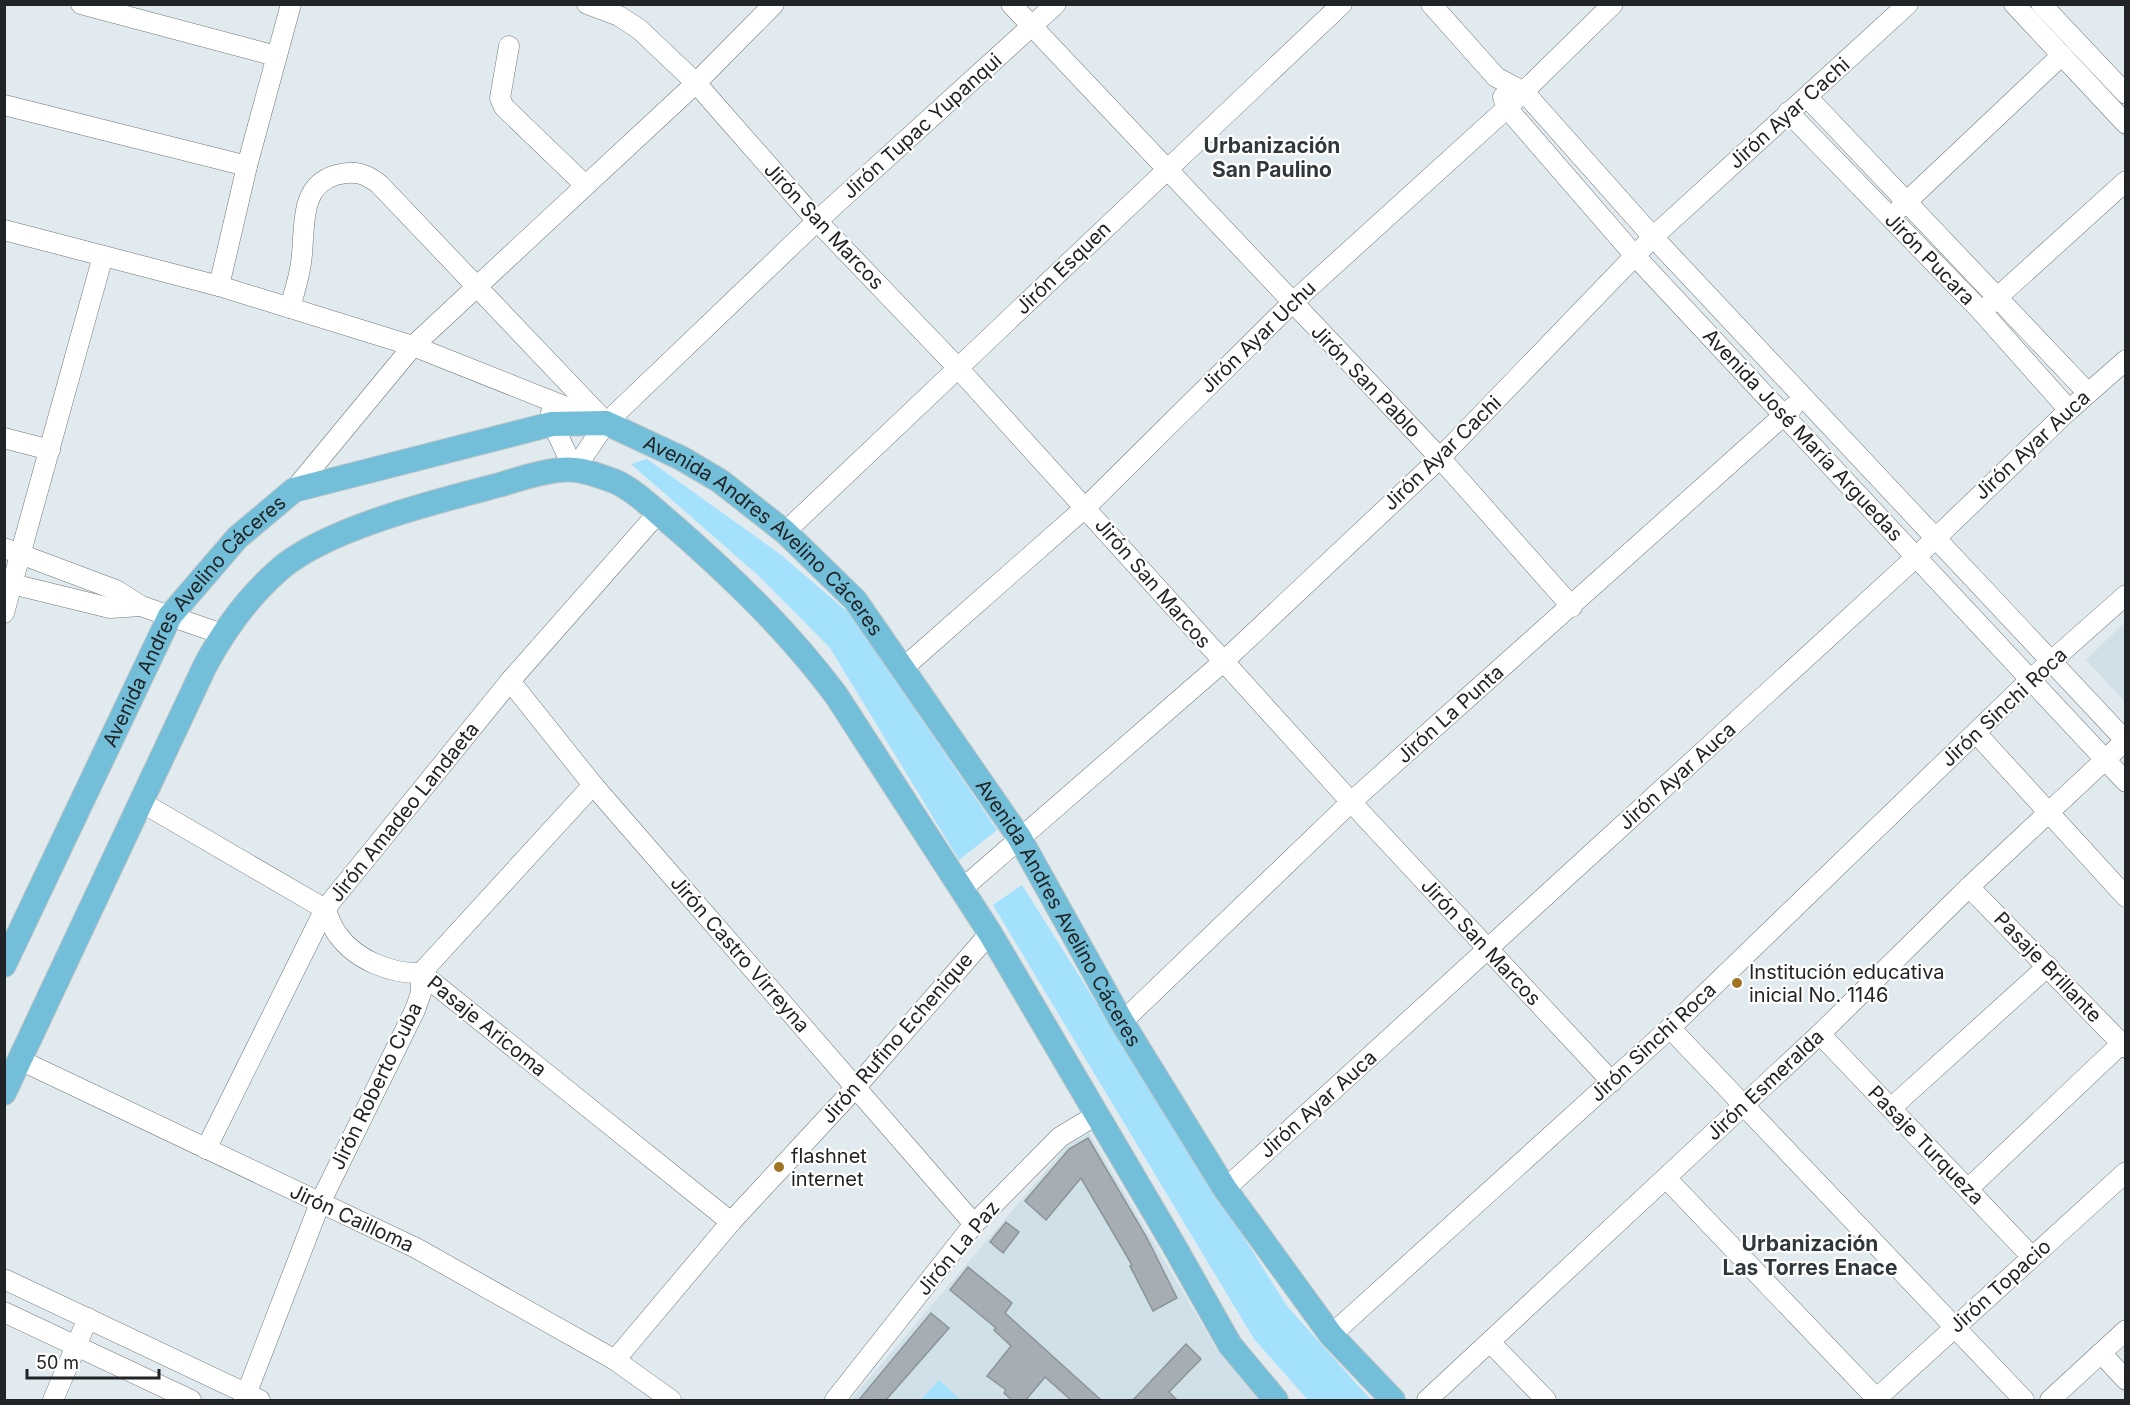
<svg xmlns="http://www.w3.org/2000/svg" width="2130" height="1405" viewBox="0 0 2130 1405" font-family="Inter,sans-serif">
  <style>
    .built { fill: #cfe0e9 }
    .green { fill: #a4e1fd }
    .building { fill: #a6aeb3; stroke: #8b9498; stroke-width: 1.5 }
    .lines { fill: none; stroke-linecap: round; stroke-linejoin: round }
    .minor-casing { stroke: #6f777b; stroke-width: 21 }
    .major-casing { stroke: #c5c6c7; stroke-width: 26 }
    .minor { stroke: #fff; stroke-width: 20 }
    .major { stroke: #73bed8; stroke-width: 24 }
    .poi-dot { fill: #9f7423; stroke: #fff; stroke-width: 2 }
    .labels { text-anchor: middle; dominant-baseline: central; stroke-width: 4.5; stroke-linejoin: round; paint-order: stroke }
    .street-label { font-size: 20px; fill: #212426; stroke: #fff }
    .poi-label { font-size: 20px; fill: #212426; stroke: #fff; text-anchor: start }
    .neighbourhood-label { font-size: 21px; font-weight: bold; fill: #31383b; stroke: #fff }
  </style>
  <rect width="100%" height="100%" fill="#e1eaee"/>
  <g class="built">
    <path d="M2125,622V702L2086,660Z"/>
    <path d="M1089,1133L1217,1350L1263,1400H851L1068,1145Z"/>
  </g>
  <g class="green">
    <path d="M647,459L780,554L850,614L997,830L959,860L830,648L760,577L631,464Z"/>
    <path d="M1022,885L1287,1306L1371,1400H1308L1254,1339L993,905Z"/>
    <path d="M939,1380L961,1400H921Z"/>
  </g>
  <g class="building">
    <path d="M1088,1138L1147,1238L1177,1298L1153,1311L1130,1266L1132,1265L1081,1178L1046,1220L1025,1201L1069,1149Z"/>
    <path d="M1006,1222L1019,1232L1003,1253L990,1242Z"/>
    <path d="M968,1267L1012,1303L1005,1313L1102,1401H1072L1045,1377L1025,1401H1013L1004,1393L1006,1390L987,1376L1011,1346L994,1330L996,1328L950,1290Z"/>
    <path d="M931,1313L949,1328L885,1401H858Z"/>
    <path d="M1186,1344L1201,1359L1169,1392L1178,1401H1132Z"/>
  </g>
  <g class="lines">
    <g class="minor-casing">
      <g id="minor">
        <path d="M81,4L276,56"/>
        <path d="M587,4L619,16L639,29L696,83L817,221L958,368L1351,802L1612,1082"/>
        <path d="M1011,4L1440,458L1572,607"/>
        <path d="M1431,4L1496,77L1524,92L1653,237L2126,741"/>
        <path d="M2014,4L2126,124"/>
        <path d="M2041,4L2126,94"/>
        <path d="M509,46L500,98L504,107L585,185"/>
        <path d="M1503,97L1507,108L1636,257L2126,782"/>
        <path d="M1808,98L2088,393"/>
        <path d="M4,105L247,166"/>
        <path d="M1788,112L1982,312L2069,410"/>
        <path d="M1900,208L2062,55"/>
        <path d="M4,230L219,286L413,346L604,422"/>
        <path d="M219,286L247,166L291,4"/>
        <path d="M1990,304L2126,181"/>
        <path d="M290,308C294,293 299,278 301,263C306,231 297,186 336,175C354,170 365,173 379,184L598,414"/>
        <path d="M551,412C552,428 567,452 574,470"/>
        <path d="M4,438L50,450"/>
        <path d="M574,470L606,423L817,221L1056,4"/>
        <path d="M294,490L413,346L696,83L774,4"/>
        <path d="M785,532L1342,4"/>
        <path d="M4,548L116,590L141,606L222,634"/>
        <path d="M4,582L110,608L141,606"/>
        <path d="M4,613L103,256"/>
        <path d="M902,669L1086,507L1291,304L1507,108L1613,4"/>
        <path d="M510,681L593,785L974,1224"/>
        <path d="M1976,733L2126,897"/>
        <path d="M141,802L325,909C329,917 332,928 338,935C356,960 391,974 421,973L731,1222"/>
        <path d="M1969,887L2126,1048"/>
        <path d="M963,888L1223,662L1440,458L1653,237L1908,4"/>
        <path d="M1122,1022L1351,802L1793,407"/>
        <path d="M1670,1028L2024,1400"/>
        <path d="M1820,1034L2032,1257"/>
        <path d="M20,1060L416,1248L615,1360L671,1400"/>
        <path d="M1891,1108L2048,966"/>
        <path d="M206,1149L325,909L510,681L658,513"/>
        <path d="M1666,1178L1877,1399"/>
        <path d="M1225,1189L1916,557L2069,410L2126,360"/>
        <path d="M1968,1189L2121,1044"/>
        <path d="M4,1279L260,1400"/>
        <path d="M4,1312L191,1400"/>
        <path d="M1331,1335L1670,1028L2030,680L2126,595"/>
        <path d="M1490,1342L1546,1400"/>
        <path d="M2101,1353L2126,1380"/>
        <path d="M615,1360L731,1222L856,1087L990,933"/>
        <path d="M53,1400L88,1318"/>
        <path d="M244,1400L320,1203L415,1010L421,993V973L593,785"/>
        <path d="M835,1400L974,1224L1060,1137L1098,1114"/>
        <path d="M1427,1400L1820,1034L1969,887L2125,741"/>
        <path d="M1875,1400L2126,1172"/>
        <path d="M2050,1400L2126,1330"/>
      </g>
    </g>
    <g class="major-casing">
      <g id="major">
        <path id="s1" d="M4,965L170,616L237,538L294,490L552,424L606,423L681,458L720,481L785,532L855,600L1019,837L1122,1022L1225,1189L1331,1335L1393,1400"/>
        <path d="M4,1093L205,666C224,630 249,596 280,569C327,528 438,501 499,485C519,479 555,467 575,470C587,471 603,477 614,481C634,489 659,514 676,528C734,579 789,632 836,695L990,933L1173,1244L1230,1345L1276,1400"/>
      </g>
    </g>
    <use href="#minor" class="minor"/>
    <use href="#major" class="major"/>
  </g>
  <g class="poi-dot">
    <circle cx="1737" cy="983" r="6"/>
    <circle cx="779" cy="1167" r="6"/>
  </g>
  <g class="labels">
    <g class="street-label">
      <text transform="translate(1789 113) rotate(-42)">Jirón Ayar Cachi</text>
      <text transform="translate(922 126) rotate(-42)">Jirón Tupac Yupanqui</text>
      <text transform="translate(824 226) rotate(47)">Jirón San Marcos</text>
      <text transform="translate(1930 259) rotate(46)">Jirón Pucara</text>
      <text transform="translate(1063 268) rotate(-44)">Jirón Esquen</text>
      <text transform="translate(1258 337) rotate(-44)">Jirón Ayar Uchu</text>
      <text transform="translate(1366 381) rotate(46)">Jirón San Pablo</text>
      <text transform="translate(1803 435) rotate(47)">Avenida José María Arguedas</text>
      <text transform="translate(2032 445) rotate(-43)">Jirón Ayar Auca</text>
      <text transform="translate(1442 453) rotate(-44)">Jirón Ayar Cachi</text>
      <text stroke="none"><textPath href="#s1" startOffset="1080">Avenida Andres Avelino Cáceres</textPath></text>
      <text transform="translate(1153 583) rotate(49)">Jirón San Marcos</text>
      <text stroke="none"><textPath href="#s1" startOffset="396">Avenida Andres Avelino Cáceres</textPath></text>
      <text transform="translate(2004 707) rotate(-43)">Jirón Sinchi Roca</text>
      <text transform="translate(1450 714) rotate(-42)">Jirón La Punta</text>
      <text transform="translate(1677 776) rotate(-42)">Jirón Ayar Auca</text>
      <text transform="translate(404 812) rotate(-51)">Jirón Amadeo Landaeta</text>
      <text stroke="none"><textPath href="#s1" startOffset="1566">Avenida Andres Avelino Cáceres</textPath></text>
      <text transform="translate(1481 942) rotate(47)">Jirón San Marcos</text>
      <text transform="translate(740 954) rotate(49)">Jirón Castro Virreyna</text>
      <text transform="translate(2048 967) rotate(46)">Pasaje Brillante</text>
      <text transform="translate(487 1026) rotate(39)">Pasaje Aricoma</text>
      <text transform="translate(897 1038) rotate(-49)">Jirón Rufino Echenique</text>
      <text transform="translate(1653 1042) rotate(-43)">Jirón Sinchi Roca</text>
      <text transform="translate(1765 1085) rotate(-43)">Jirón Esmeralda</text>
      <text transform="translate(376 1086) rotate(-64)">Jirón Roberto Cuba</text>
      <text transform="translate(1318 1104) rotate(-42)">Jirón Ayar Auca</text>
      <text transform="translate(1926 1145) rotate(46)">Pasaje Turqueza</text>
      <text transform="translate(352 1218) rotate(25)">Jirón Cailloma</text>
      <text transform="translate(958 1248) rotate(-50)">Jirón La Paz</text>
      <text transform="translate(2000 1286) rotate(-42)">Jirón Topacio</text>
    </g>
    <g class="poi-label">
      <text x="1749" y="972">Institución educativa<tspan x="1749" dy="23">inicial No. 1146</tspan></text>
      <text x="791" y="1156">flashnet<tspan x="791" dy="23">internet</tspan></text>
    </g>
    <g class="neighbourhood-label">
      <text x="1272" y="145">Urbanización<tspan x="1272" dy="24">San Paulino</tspan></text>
      <text x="1810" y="1243">Urbanización<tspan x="1810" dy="24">Las Torres Enace</tspan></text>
    </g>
  </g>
  <rect width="2130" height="1405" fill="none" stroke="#212426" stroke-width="12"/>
  <path d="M27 1369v9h132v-9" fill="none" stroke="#212426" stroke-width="3"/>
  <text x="36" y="1369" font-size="18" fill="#212426" stroke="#ffffff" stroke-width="4.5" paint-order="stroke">50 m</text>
</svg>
